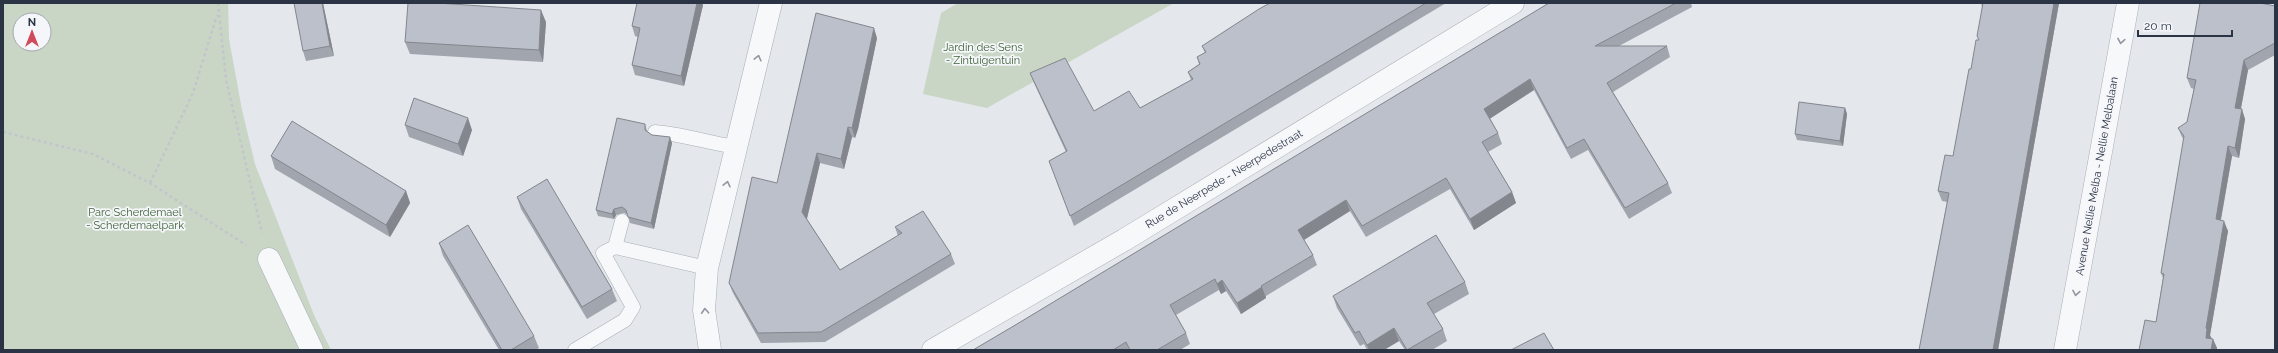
<svg xmlns="http://www.w3.org/2000/svg" width="2278" height="353" viewBox="0 0 2278 353" font-family="Raleway,sans-serif">
  <style>
    .green { fill: #c9d6c5; fill-rule: evenodd }
    .lines { fill: none; stroke-linecap: round; stroke-linejoin: round }
    .lane-casing { stroke: #a9aeb7; stroke-width: 15 }
    .street-casing { stroke: #a9aeb7; stroke-width: 23 }
    .path { stroke: #c2c5cb; stroke-width: 2.5; stroke-dasharray: 3 3; stroke-linecap: butt }
    .lane { stroke: #f7f8fa; stroke-width: 14 }
    .street { stroke: #f7f8fa; stroke-width: 22 }
    .wall { fill: #a1a5ae }
    .shaded-wall { fill: #83868d }
    .building { fill: #bbc0ca; stroke: #83868d }
    .oneway { stroke: #9196a0 }
    .labels { text-anchor: middle; dominant-baseline: central; stroke-width: 3.5; stroke-linejoin: round; paint-order: stroke }
    .park-label { font-size: 11px; fill: #3f6138; stroke: #f4f6f9 }
    .street-label { font-size: 11px; fill: #2b3445; stroke: #f4f6f9 }
  </style>
  <rect width="100%" height="100%" fill="#e4e7ec"/>
  <g class="green">
    <path d="M3,3H228L229,39L242,110L255,164L314,315L331,350H3ZM20,20H44V44H20Z"/>
    <path d="M958,3H1174L987,108L923,94L941,13Z"/>
  </g>
  <g class="lines">
    <g class="lane-casing">
      <g id="lane">
        <path d="M655,132C682,134 709,143 736,147"/>
        <path d="M615,247L622,221"/>
        <path d="M575,350L625,320L633,307L603,253L615,247L707,268"/>
      </g>
    </g>
    <g class="street-casing">
      <g id="street">
        <path d="M269,259L312,350"/>
        <path d="M710,350L704,310L707,268L771,3"/>
        <path d="M933,350L1124,240L1513,3"/>
        <path d="M2065,350L2128,3"/>
      </g>
    </g>
    <g class="path">
      <path d="M218,3L226,79L262,233"/>
      <path d="M3,132L93,154L150,183L246,245"/>
      <path d="M150,183L193,93L217,15"/>
    </g>
    <use href="#lane" class="lane"/>
    <use href="#street" class="street"/>
  </g>
  <g class="wall">
    <path d="M322,3H323L324,8L334,56L306,61L303,51Z"/>
    <path d="M637,3H702L703,5L684,86L635,75L632,65L638,37L635,36L632,26Z"/>
    <path d="M1270,3H1446L1074,226L1049,161L1066,152L1034,83L1030,73L1094,111L1140,108L1191,80L1188,72L1199,64L1197,57L1205,53L1202,46Z"/>
    <path d="M1549,3H1691L1692,7L1619,46H1667L1670,57L1613,92L1668,183L1672,193L1629,219L1588,150L1571,159L1534,90L1490,118L1498,133L1502,144L1488,152L1512,192L1516,203L1474,230L1450,189L1366,237L1350,211L1304,240L1313,255L1317,265L1266,296V298L1241,314L1226,291L1221,294L1219,290L1176,315L1186,333L1190,344L1180,350H973L1017,324Z"/>
    <path d="M1981,3H2059L1998,350H1919L1947,202L1942,201L1938,191L1953,156L1971,69L1979,40L1982,7Z"/>
    <path d="M2275,6V55L2248,70L2241,109L2245,119L2239,158L2232,156L2221,220L2228,231L2210,335L2217,348L2156,322L2163,278L2161,273L2184,140L2182,137L2178,128L2187,122L2194,89L2191,88L2187,78Z"/>
    <path d="M546,22L543,62L410,54L405,42Z"/>
    <path d="M877,38L858,129L855,138L852,137L844,169L820,163L807,219L840,270L898,236L895,227L951,254L955,264L825,342L761,343L733,293L729,283L777,183Z"/>
    <path d="M1845,108L1847,114L1843,146L1797,140L1795,134Z"/>
    <path d="M645,124L647,131L652,135L672,143L654,229L630,223L628,215L624,213L616,215L614,219L598,216L596,210Z"/>
    <path d="M405,125L472,130L463,156L409,137Z"/>
    <path d="M271,156L406,191L410,203L390,237L275,169Z"/>
    <path d="M517,197L612,289L617,301L587,319L521,209Z"/>
    <path d="M439,243L534,336L539,348L536,350H499L443,256Z"/>
    <path d="M1465,282L1469,294L1434,314L1443,329L1447,341L1432,350H1405L1399,341L1384,350H1367L1364,344L1360,346L1337,308L1333,296Z"/>
  </g>
  <g class="shaded-wall">
    <path d="M322,3H323L324,8L334,56L330,46Z"/>
    <path d="M697,3H702L703,5L684,86L681,76Z"/>
    <path d="M2054,3H2059L1998,350H1993Z"/>
    <path d="M541,10L546,22L543,62L539,50Z"/>
    <path d="M874,28L877,38L858,129L855,138L852,128Z"/>
    <path d="M2244,60L2248,70L2239,118L2235,108Z"/>
    <path d="M1530,79L1534,90L1488,120L1484,109Z"/>
    <path d="M1845,108L1847,114L1843,146L1840,141Z"/>
    <path d="M2242,109L2245,119L2239,158L2235,148Z"/>
    <path d="M468,118L472,130L463,156L458,144Z"/>
    <path d="M848,127L852,137L844,169L841,159Z"/>
    <path d="M670,137L672,143L654,229L651,223Z"/>
    <path d="M2228,146L2232,156L2219,229L2216,219Z"/>
    <path d="M817,153L820,163L806,222L802,212Z"/>
    <path d="M406,191L410,203L390,237L386,225Z"/>
    <path d="M1512,192L1516,203L1474,230L1470,219Z"/>
    <path d="M1346,200L1350,211L1302,241L1298,230Z"/>
    <path d="M614,209L616,215L614,219L612,214Z"/>
    <path d="M2224,221L2228,231L2210,335L2211,338H2206V328Z"/>
    <path d="M1222,280L1226,291L1221,294L1217,284Z"/>
    <path d="M1262,287L1266,298L1241,314L1237,303Z"/>
    <path d="M1394,328L1399,341L1384,350H1369L1367,345Z"/>
    <path d="M2213,339L2217,348V350H2211Z"/>
  </g>
  <g class="building">
    <path d="M294,3H322L330,46L303,51Z"/>
    <path d="M408,3H437L541,10L539,50L405,42Z"/>
    <path d="M637,3H697L681,76L632,65L640,28L632,26Z"/>
    <path d="M1270,3H1426L1070,216L1049,161L1067,151L1030,73L1065,58L1094,111L1129,91L1140,108L1193,79L1188,72L1200,64L1197,57L1206,52L1202,46L1259,9Z"/>
    <path d="M1549,3H1676L1595,46H1667L1607,83L1668,183L1625,208L1584,139L1567,148L1530,79L1484,109L1498,133L1482,142L1512,192L1470,219L1446,178L1362,226L1346,200L1298,230L1313,255L1261,286L1262,287L1237,303L1222,280L1217,284L1215,279L1170,305L1186,333L1157,350H1130L1126,342L1113,350H973L1017,324Z"/>
    <path d="M1983,3H2054L1993,350H1919L1949,193L1938,191L1945,155L1953,156L1969,69H1971L1976,40H1979L1977,36Z"/>
    <path d="M2200,3H2260L2275,6V43L2244,60L2235,108L2242,109L2235,148L2228,146L2216,219L2224,221L2206,328L2207,329L2206,338L2213,339L2211,350H2139L2145,320L2156,322L2164,274L2161,273L2184,136L2178,128L2187,122L2196,80L2187,78Z"/>
    <path d="M816,13L874,28L854,119L852,128L848,127L841,159L817,153L802,212L840,270L902,233L895,227L923,211L951,254L821,332L758,333L729,283L752,177L777,183Z"/>
    <path d="M414,98L468,118L458,144L405,125Z"/>
    <path d="M1799,102L1845,108L1840,141L1795,134Z"/>
    <path d="M617,118L645,124V130L652,135L670,137L651,223L628,217L626,210L622,207L614,209L612,214L596,210Z"/>
    <path d="M292,121L406,191L386,225L271,156Z"/>
    <path d="M547,179L612,289L582,307L517,197Z"/>
    <path d="M468,225L534,336L511,350H502L439,243Z"/>
    <path d="M1436,235L1465,282L1427,303L1443,329L1407,350L1394,328L1367,345L1359,331L1355,333L1333,296Z"/>
    <path d="M1544,333L1554,350H1511Z"/>
  </g>
  <defs><path id="oneway-chevron" d="M-2-3.5L2.5 0L-2 3.5" fill="none" stroke-width="1.6" stroke-linecap="round" stroke-linejoin="round"/></defs>
  <g class="oneway">
    <use href="#oneway-chevron" transform="translate(2121 41) rotate(100)"/>
    <use href="#oneway-chevron" transform="translate(758 58) rotate(-76)"/>
    <use href="#oneway-chevron" transform="translate(727 184) rotate(-77)"/>
    <use href="#oneway-chevron" transform="translate(2076 293) rotate(100)"/>
    <use href="#oneway-chevron" transform="translate(705 311) rotate(-93)"/>
  </g>
  <g class="labels">
    <g class="park-label">
      <text x="983" y="47">Jardin des Sens<tspan x="983" dy="13">- Zintuigentuin</tspan></text>
      <text x="135" y="212">Parc Scherdemael<tspan x="135" dy="13">- Scherdemaelpark</tspan></text>
    </g>
    <g class="street-label">
      <text transform="translate(2097 176) rotate(-80)">Avenue Nellie Melba - Nellie Melbalaan</text>
      <text transform="translate(1224 179) rotate(-31)">Rue de Neerpede - Neerpedestraat</text>
    </g>
  </g>
  <rect width="2278" height="353" fill="none" stroke="#2b3445" stroke-width="8"/>
  <g transform="translate(32 32)"><circle r="19" fill="#f4f6f9" stroke="#a4a8b1"/>
  <path d="M0-3L7 15L0 10L-7 15Z" fill="#d1495b"/>
  <text y="-6" font-size="11" font-weight="bold" text-anchor="middle" fill="#2b3445">N</text>
  </g>
  <path d="M2138 30v6h94v-6" fill="none" stroke="#2b3445" stroke-width="2"/>
  <text x="2144" y="30" font-size="12" fill="#2b3445" stroke="#f4f6f9" stroke-width="3" paint-order="stroke">20 m</text>
</svg>
